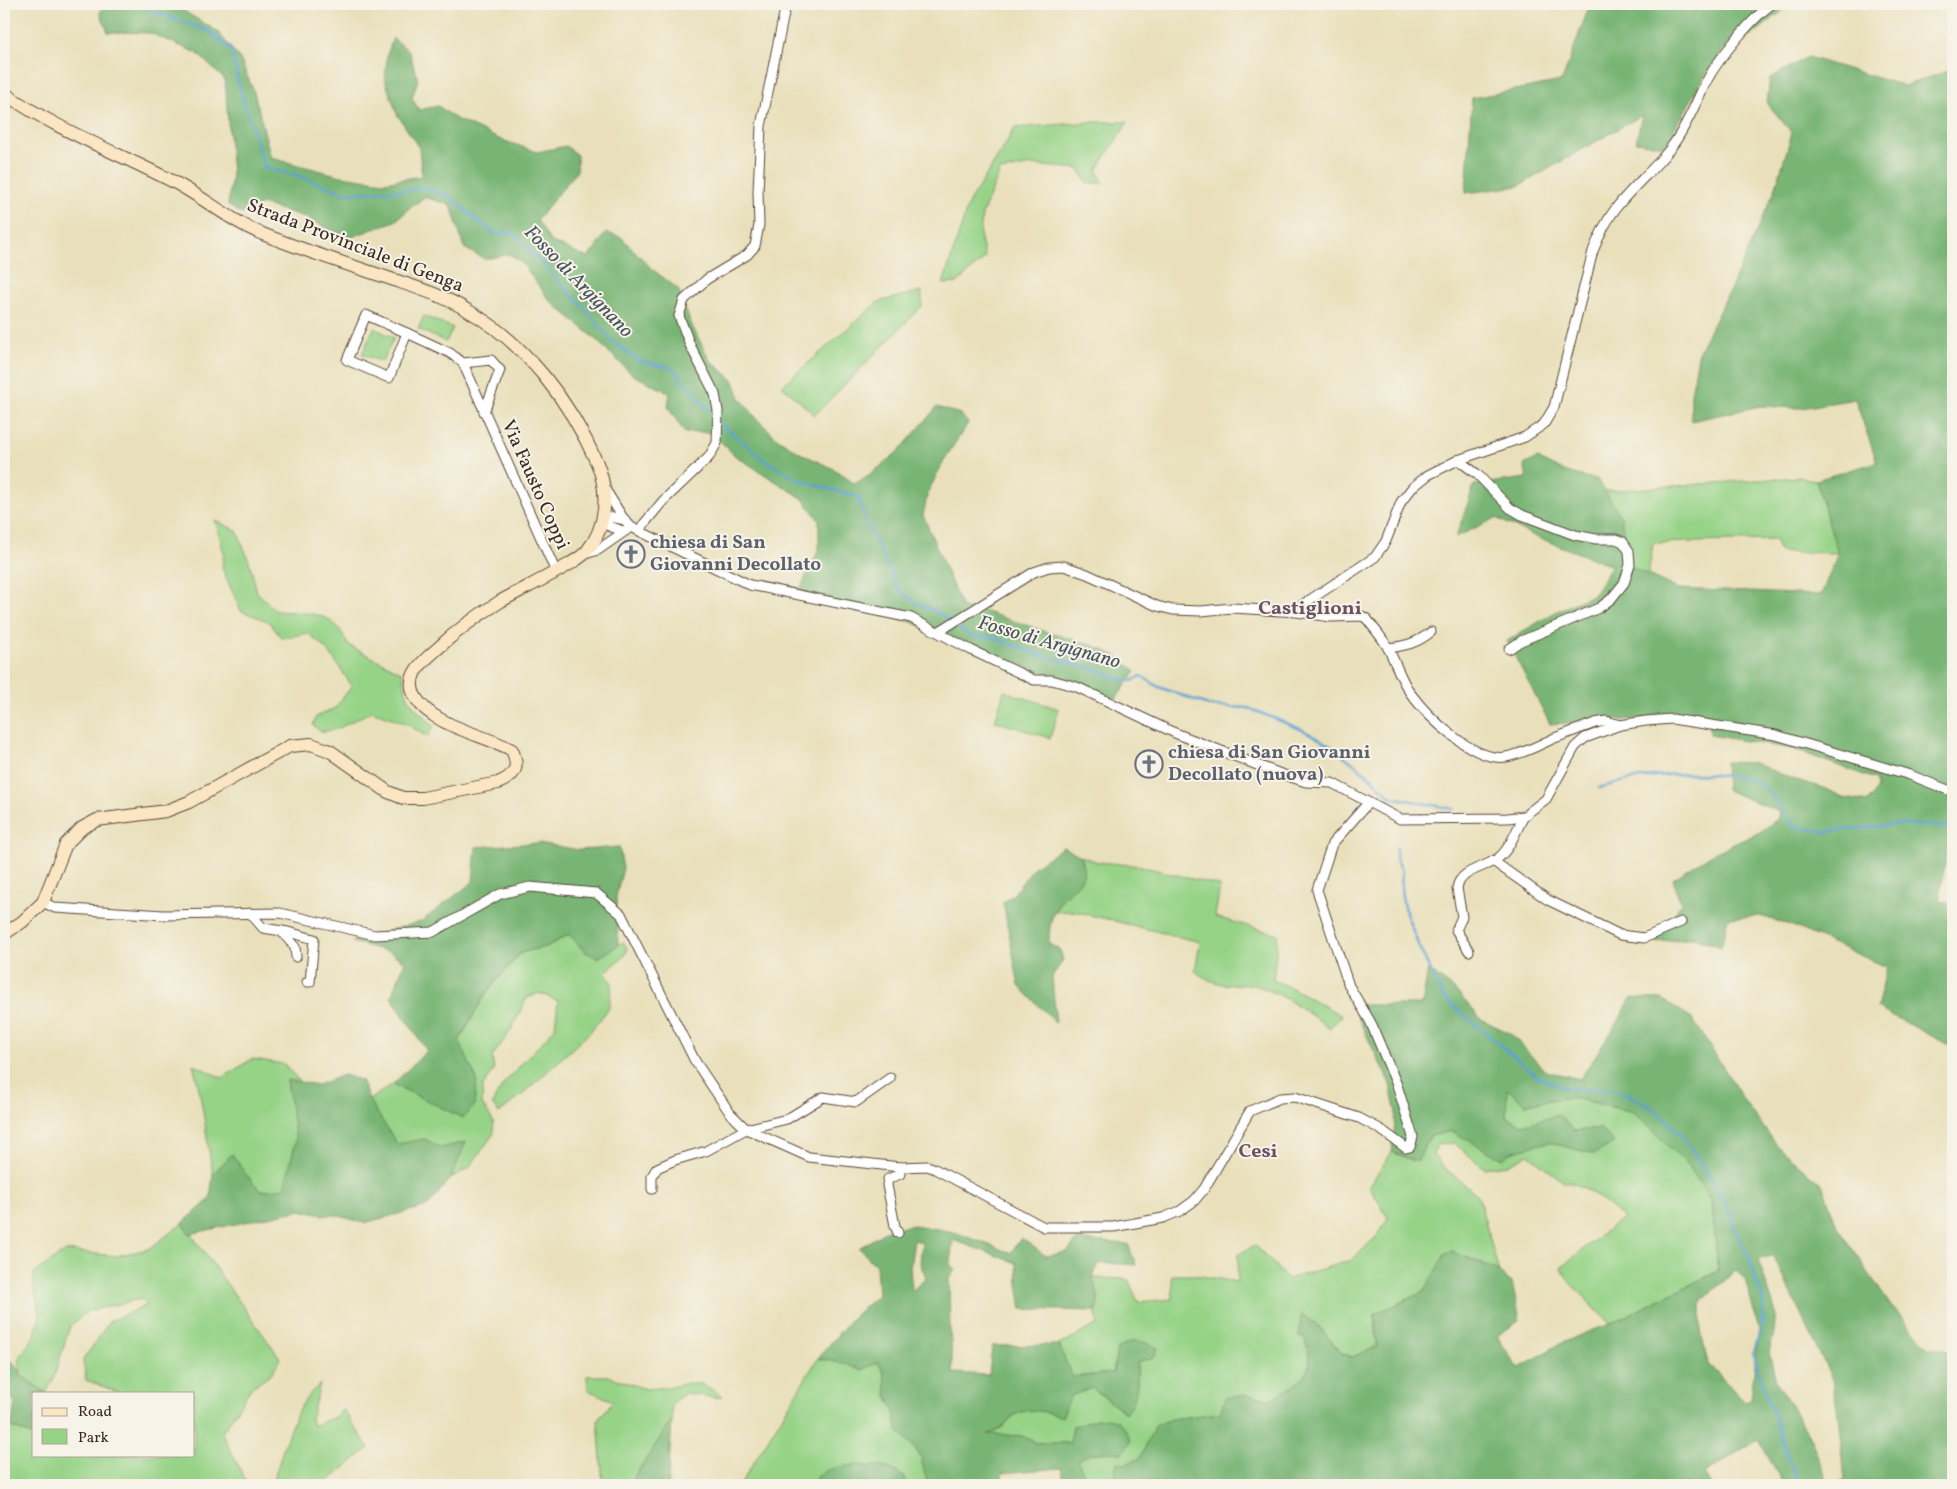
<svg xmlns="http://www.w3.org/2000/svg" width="1957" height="1489" viewBox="0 0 1957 1489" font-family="Vollkorn,serif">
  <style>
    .green { fill: #96d387; stroke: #687e52 }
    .forest { fill: #78b574; stroke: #5a7049; fill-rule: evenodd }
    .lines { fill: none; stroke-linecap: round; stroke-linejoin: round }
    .stream { stroke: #5ea2d3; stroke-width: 2.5 }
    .minor-casing { stroke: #554536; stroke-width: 11 }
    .secondary-casing { stroke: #554536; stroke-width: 14 }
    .minor { stroke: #fff; stroke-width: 9 }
    .secondary { stroke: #fbe6c4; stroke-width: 12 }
    .labels { text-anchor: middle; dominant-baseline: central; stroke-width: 4; stroke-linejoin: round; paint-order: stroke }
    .street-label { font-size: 19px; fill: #3b2a1e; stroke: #f7f3e8 }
    .worship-label { font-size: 19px; font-weight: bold; fill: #5b616d; stroke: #f7f3e8; text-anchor: start }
    .water-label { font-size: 20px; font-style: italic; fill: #47545d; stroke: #f7f3e8 }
    .neighbourhood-label { font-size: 20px; font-weight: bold; fill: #6a5263; stroke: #f7f3e8 }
  </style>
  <rect width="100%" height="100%" fill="#f7f3e8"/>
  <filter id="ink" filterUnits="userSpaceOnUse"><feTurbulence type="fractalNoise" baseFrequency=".02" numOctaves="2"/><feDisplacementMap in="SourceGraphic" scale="10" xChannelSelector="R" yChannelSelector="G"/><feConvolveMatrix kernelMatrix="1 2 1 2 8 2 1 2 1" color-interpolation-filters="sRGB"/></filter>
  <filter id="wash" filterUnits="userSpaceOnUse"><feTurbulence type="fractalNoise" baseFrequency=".0096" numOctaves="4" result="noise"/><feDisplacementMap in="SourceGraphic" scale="20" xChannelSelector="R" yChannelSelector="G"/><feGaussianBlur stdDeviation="1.12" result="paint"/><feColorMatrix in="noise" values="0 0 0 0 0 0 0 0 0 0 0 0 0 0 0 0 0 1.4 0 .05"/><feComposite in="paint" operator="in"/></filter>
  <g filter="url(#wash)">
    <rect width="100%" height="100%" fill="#e9e0bb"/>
    <g class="green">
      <path d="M1093,122H1128L1097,170L1103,183H1087L1079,169L1032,165L1000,171L982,215L980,234L985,258L957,283L943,284L969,202L1005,146L1014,128Z"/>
      <path d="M922,291V306L815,415L782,386L878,302Z"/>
      <path d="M424,316L453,328L446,342L418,329Z"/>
      <path d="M374,328L394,338L382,362L362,354Z"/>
      <path d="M1799,477L1816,480L1838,553L1780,552L1775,540L1653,543L1648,575L1629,566L1605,491Z"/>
      <path d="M215,520L237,531L249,561L257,592L276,611C309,614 334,609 348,645L403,673C405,702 414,707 434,726L427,737L408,724L372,711L337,729L321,732L313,725L316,717L335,708L352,686L329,652L308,633L282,638L268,621L241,611L222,568L224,553Z"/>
      <path d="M1004,691L1059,709L1050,738L995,721Z"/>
      <path d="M1081,856L1098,862L1141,866L1220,886L1215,917L1278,934L1273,980L1294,989L1342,1016L1330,1028C1306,1012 1282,992 1253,985C1248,984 1242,985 1237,985C1220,985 1209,982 1195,971L1200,942L1074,911L1055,912C1057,909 1058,904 1061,901C1073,883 1090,885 1081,856Z"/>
      <path d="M570,934L584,951L598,958L623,942L628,949L623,958L605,972L612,984L609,1008L590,1032L522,1095L499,1113L492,1104L504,1083L555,1028L558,1001L539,993L527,998L511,1030L492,1057L494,1070L483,1086L482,1104L493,1121L494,1133L469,1168L451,1178L465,1142L441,1148L425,1139L397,1144L369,1100L393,1084L463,1118L477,1080L459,1041L486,993L521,953L548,946Z"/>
      <path d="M252,1059L284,1064L300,1082L287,1080L296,1141L284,1188L261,1191L244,1172L232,1154L213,1174C206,1137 203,1100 193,1064L222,1078Z"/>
      <path d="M1506,1088L1526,1104L1570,1097L1634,1112L1688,1166L1712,1202L1718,1271L1610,1324L1570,1283L1561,1267L1623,1218C1611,1208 1581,1180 1565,1183L1528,1154L1508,1165L1484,1168L1454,1143L1438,1144L1433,1155L1447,1170L1478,1195L1499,1273C1486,1265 1460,1251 1445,1254L1424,1292L1375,1314L1377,1347L1352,1357L1342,1353L1321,1329L1305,1339C1306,1346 1309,1353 1310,1359C1311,1379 1284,1393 1268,1400L1259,1396L1220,1413L1171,1419L1147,1445L1140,1458L1126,1464L1117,1462L1112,1485H1089L1076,1461C1091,1451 1106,1452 1122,1453L1099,1418L1073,1426L1071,1443H1037L1022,1436L986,1434C1005,1430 1002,1425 1015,1415C1027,1406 1050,1412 1062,1417L1070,1396L1092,1388L1125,1413L1137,1385V1362L1154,1357L1158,1348L1117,1349L1113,1373L1072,1377L1059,1345L1098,1324L1095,1311C1102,1300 1096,1289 1092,1278L1128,1279L1138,1302L1173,1299L1172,1275H1195L1237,1282L1239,1254L1255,1245L1288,1279L1352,1260L1379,1234L1388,1218L1369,1186L1392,1152L1417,1162L1430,1136L1452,1131L1502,1158L1516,1150L1549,1142L1594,1154L1601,1128L1574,1131L1522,1125L1506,1116Z"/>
      <path d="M183,1223L280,1358L273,1372L251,1388L222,1433L248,1485H4V1438L11,1427L34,1436V1455H194V1393H120L86,1380L83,1360L110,1321L147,1305L141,1299L88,1311L70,1326L53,1380L46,1393L21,1375L19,1358L35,1335L40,1316L34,1288V1273L66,1251L116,1256L149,1249Z"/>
      <path d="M818,1358L845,1364L861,1370L878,1362L884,1373L887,1395L895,1412L897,1430L912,1445L922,1458V1463L928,1485H908L904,1476H817L813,1485H740Z"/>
      <path d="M587,1376H608L645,1389L670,1387L688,1383L703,1384L722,1396L717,1398L685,1393L672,1403V1420L629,1485H603L598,1420L613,1401L588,1390Z"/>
      <path d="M320,1384L311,1418L313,1426L335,1417L343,1409L369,1448L323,1485H270L273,1482C285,1447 291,1408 320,1384Z"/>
    </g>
    <g class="forest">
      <path d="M104,4H172L217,31L240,59L254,92L271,158L341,176L384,182L422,176L419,148L397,114L385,80L387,55L393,38L409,51L418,80L412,98L419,110L438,106L456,119L499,139L537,152L566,146L577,155V171L537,220L550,241L588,258L606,233L621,237L652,269L678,289L690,322L709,359L734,381L740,398L758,420L779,440L802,454L834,469L855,484L880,467L901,449L937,407L960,414L968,423L946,457L928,492L923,515L962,608L980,610L1053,634L1087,643L1115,655L1136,671L1115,700L1082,684L1001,659L909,621L796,598L819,549V520L802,498L734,455L711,432L685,433L668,407L670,393L633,375L590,334L551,302L521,262L509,254L485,259L464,248L451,205L424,197L395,221L349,238L299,215L262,204L241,214L228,205L232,175L225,80L197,53L150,33L108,32L100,13Z"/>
      <path d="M1590,4H1791L1751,36L1730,41L1707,72L1665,146L1636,142L1642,115L1519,186L1466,193L1472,98L1562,81Z"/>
      <path d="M1808,57L1904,86L1953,69V835L1949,838L1939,901L1953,903V1047L1877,1008L1887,967L1793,926L1760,916L1728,918L1721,947L1694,938L1655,942L1681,904L1673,879L1714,853L1760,832L1779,818L1780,812L1726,790L1725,762L1754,763L1793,779L1821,787L1845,798L1868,802L1877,788L1875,779L1793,749L1710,735L1707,715L1550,724L1507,641L1557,611L1593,595L1612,566L1534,536L1496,518L1456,537L1474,485L1527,478L1524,465L1538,458C1557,470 1576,476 1597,479L1621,517L1629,566L1678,589L1821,595L1838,553L1816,480L1877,462L1855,399L1801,408L1760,406L1691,421V394L1699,351L1731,288L1775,190L1792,133L1767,103L1770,78Z"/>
      <path d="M539,843L579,850L619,847L623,868L616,897L618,945L598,958L584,951L569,934L548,946L520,953L486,993L459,1041L477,1080L474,1106L463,1118L393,1084L427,1051L391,997L405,962L390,952L352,942L422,921L473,882L476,847Z"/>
      <path d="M1063,847L1081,856C1089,883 1077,883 1062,899C1051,911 1049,929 1049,944L1060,950L1063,960L1052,977L1056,1023L1019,986L1003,902L1012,896L1034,867Z"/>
      <path d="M1428,969L1455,990L1481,1019L1511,1034L1545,1071L1580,1079L1618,1022L1631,998L1662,999L1692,1018L1750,1110L1781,1150L1822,1184L1837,1226L1890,1305L1929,1347L1953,1352V1485H1834L1845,1479L1838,1414L1832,1379L1773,1255L1758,1260L1776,1313L1774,1333L1769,1352L1776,1381L1811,1439L1829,1485H1784L1758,1439L1704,1474L1711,1485H1112L1117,1462L1126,1464L1140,1458L1155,1426L1171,1419L1220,1413L1225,1398C1241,1394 1253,1394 1268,1400C1284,1393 1311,1379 1310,1359C1309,1353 1307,1346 1305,1339L1299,1337L1301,1313L1321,1329L1342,1354L1352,1357L1377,1347L1375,1314L1424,1292L1445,1254L1452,1252L1493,1268L1512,1283L1520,1320L1497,1336L1518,1369L1556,1346L1585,1333L1610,1324L1718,1271L1712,1202L1688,1166L1634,1112L1570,1097L1526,1104L1507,1089L1506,1116L1522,1125L1559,1115L1574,1131L1601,1128L1614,1143L1594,1154L1549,1142L1513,1151L1502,1159L1452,1131L1430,1136L1417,1162L1392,1152L1396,1113L1390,1084L1352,1005H1422ZM1736,1271L1745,1279L1759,1329L1751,1399L1744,1401L1708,1364L1701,1331V1301Z"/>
      <path d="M343,1075L361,1080L369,1100L397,1144L425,1139L441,1148L466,1142L451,1178L428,1206L364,1223L337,1215H323L301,1210L189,1234L183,1223L210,1199L213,1174L232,1154L244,1172L261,1191L284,1188L296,1141L287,1080L318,1085Z"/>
      <path d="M914,1225L954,1232L1011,1253L1021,1238L1046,1256L1067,1252L1077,1240L1128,1244L1136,1265L1108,1263L1099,1264L1092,1278C1096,1289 1102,1300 1095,1311L1022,1309L1018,1284L1017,1263L953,1240L950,1262L955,1270L949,1278L950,1331L953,1373L989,1375L992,1346L1059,1345L1072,1377L1113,1373L1117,1349C1135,1337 1138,1340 1158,1348L1154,1357L1137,1362C1137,1380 1139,1400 1126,1413L1092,1388L1070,1396L1062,1417C1050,1412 1029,1407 1016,1414C1004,1421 1006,1429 988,1434L1022,1436L1037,1443H1070L1073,1426C1088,1423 1111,1410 1123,1426C1127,1430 1129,1436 1131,1441L1122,1453C1106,1452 1091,1451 1077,1460L1089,1485H1065L1061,1468L1002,1473V1485H928L922,1463V1458L912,1445L897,1430L895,1412L887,1395L884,1373L878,1362L861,1370L845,1364L818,1358L851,1319L878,1295L876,1266L859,1248L888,1230ZM914,1240L922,1242L920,1263L926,1278L912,1291L910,1267Z"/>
      <path d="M4,1356L8,1362H13L21,1375L46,1393H34V1436L11,1427L15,1404L7,1389H4Z"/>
      <path d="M672,1420L668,1485H629Z"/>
      <path d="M856,1465C876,1466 898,1464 908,1485H813C821,1467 838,1467 856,1465Z"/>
    </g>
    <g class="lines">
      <g class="stream">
        <path d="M150,4V10L209,31L231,50L242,96L265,168L296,175L345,193L393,191L426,188L448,196L494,234L512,232L589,313L612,341L638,361L672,368L715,417"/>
        <path d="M720,423L762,458L798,480L858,497L867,524L899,590L920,605L939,613L951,622"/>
        <path d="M955,625L970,636L995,638L1037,654L1097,670L1122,680L1132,681L1141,676L1159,687L1211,706L1248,708L1303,730L1330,745L1368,775L1391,797L1454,809"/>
        <path d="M1599,788C1642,774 1694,770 1739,778C1744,779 1753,779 1757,782C1770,790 1786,814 1793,826L1826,832L1899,824L1953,827"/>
        <path d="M1391,808L1387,802L1391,797"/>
        <path d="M1396,848V858L1402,871L1401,890L1404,907L1419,947L1444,998L1538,1077L1565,1088L1615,1090L1636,1098L1658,1112L1682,1136L1697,1157L1713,1182L1729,1212L1741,1243L1749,1256L1754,1276L1763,1299L1762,1325L1754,1351L1756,1364L1790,1463L1801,1485"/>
      </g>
    </g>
  </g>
  <g filter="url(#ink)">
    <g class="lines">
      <g class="minor-casing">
        <g id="minor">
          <path d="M366,315L407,333L389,378L347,360Z"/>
          <path d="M407,333L450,353L463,363L491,360L500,370L484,412"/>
          <path d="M463,363L556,572"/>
          <path d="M1458,460L1477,474L1510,508L1522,515L1575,535L1596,539H1616L1623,542L1629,551L1630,565L1624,583L1611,599L1599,608L1521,641L1509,649"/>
          <path d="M605,489L623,518L631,527L750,585L911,618L971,650L1034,680H1052L1077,687L1175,733L1278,773L1306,782L1332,783L1400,819L1508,818L1524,816L1546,799L1575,747L1585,738L1620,725L1646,721L1672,719L1776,735L1910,775L1953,792"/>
          <path d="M639,530L663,501L709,457L717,443L718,411L715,394L690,345L679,316L684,300L707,279L747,255L755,246L759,225L758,192L761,126L786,4"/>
          <path d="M623,531L609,526L602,521L611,517L625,520"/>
          <path d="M585,554L598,550L631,527"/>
          <path d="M1297,612L1302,605L1375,557L1386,541L1401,502L1412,488L1428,475L1458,460L1525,437L1544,424L1554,407L1593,251C1599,236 1606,221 1616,208C1633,186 1656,168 1672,146C1687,126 1695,104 1706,82C1718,59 1751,19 1772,4"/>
          <path d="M938,632L1034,572L1049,567L1064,566L1087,574L1157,606L1173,610L1201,611L1232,608L1297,612L1331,617L1362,616L1367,619C1374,629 1384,639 1389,650C1396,664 1401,680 1411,694C1428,717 1474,762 1506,757C1523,754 1537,746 1552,739C1566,734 1581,728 1595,723L1606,721L1620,725"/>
          <path d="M1388,648C1406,646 1417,643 1431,632"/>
          <path d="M1493,861L1548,900L1620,935L1644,938L1681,922"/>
          <path d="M43,902L55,908L164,915L280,913L375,935L433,932L500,894L530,887L596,893L621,914L695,1061L730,1113L746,1129L809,1157L900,1167L927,1166L933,1168L1044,1227H1113L1163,1218L1180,1211L1194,1201L1204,1189L1250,1111L1280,1098L1295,1097L1359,1118L1380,1129L1406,1148L1410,1147L1413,1137L1397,1085L1370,1021L1349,986L1317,890L1332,844L1368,803"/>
          <path d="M250,913L263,928L288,932L314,939L310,982H307"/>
          <path d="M281,931L295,947L296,957"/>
          <path d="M1469,951L1456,930L1462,917L1457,888C1460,870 1484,868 1497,859C1510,850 1516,830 1524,816"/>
          <path d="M652,1189V1176L657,1168L675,1160L706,1151L746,1129L787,1119L823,1097L856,1102L890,1078"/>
          <path d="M898,1233L895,1226L887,1185L888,1179L900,1174V1167"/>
        </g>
      </g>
      <g class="secondary-casing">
        <path id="secondary" d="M4,93C57,130 118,153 174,182C206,199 232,222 265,235C308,252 353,266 397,281C421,289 446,297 467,310C526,343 570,402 597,463C609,492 607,527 587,551C582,557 574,561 568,565C546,578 523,589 501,601C478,615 456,631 436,650C422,662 403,677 416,698C433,726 485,735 512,750C520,768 515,776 498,783L423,798H403L388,792L330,751L311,744L290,746L189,802L166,811L97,820L82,828L66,844L43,902L22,922L4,934"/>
      </g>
      <use href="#minor" class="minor"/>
      <use href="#secondary" class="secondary"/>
    </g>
  </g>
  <defs>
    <g id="church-ring" transform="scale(1.4375)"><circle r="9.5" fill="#f7f3e8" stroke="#6b7280" stroke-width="1.5"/><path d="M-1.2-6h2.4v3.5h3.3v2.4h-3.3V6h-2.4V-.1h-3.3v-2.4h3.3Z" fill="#6b7280"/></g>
  </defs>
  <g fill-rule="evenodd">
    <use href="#church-ring" x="631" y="554"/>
    <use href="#church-ring" x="1149" y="764"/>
  </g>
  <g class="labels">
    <g class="street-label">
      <text transform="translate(355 246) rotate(21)">Strada Provinciale di Genga</text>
      <text transform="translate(535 485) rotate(66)">Via Fausto Coppi</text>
    </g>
    <g class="worship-label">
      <text x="650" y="543">chiesa di San<tspan x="650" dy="22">Giovanni Decollato</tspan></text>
      <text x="1168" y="753">chiesa di San Giovanni<tspan x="1168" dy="22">Decollato (nuova)</tspan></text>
    </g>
    <g class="water-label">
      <text transform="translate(578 282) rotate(46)">Fosso di Argignano</text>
      <text transform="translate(1049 643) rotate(16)">Fosso di Argignano</text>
    </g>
    <g class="neighbourhood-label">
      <text x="1310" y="609">Castiglioni</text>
      <text x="1258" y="1152">Cesi</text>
    </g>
  </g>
  <rect width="1957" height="1489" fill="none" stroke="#f7f3e8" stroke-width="20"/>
  <rect x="32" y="1392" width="162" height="65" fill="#f7f3e8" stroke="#aca397"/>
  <rect x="42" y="1408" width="25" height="8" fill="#fbe6c4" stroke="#aca397"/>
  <text x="78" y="1416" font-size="15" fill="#3b2a1e">Road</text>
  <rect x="42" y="1429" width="25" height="15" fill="#96d387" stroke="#aca397"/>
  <text x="78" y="1442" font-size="15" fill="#3b2a1e">Park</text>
</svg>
